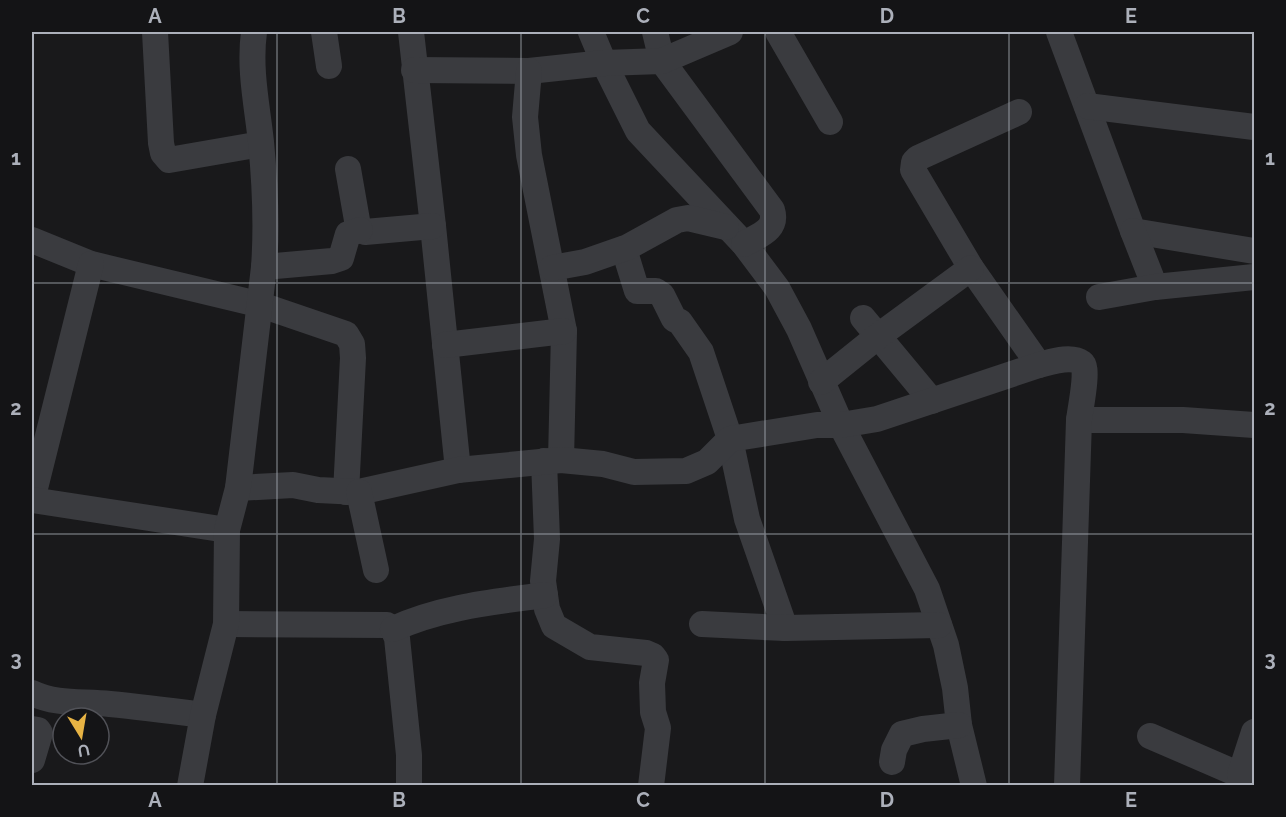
<svg xmlns="http://www.w3.org/2000/svg" width="1286" height="817" viewBox="0 0 1286 817" font-family="Raleway,sans-serif">
  <style>
    .lines { fill: none; stroke-linecap: round; stroke-linejoin: round }
    .street { stroke: #3a3b3f; stroke-width: 26 }
    .grid { fill: none; stroke: #acb0ba; stroke-width: 1.5; stroke-opacity: 0.55 }
    .neatline { fill: none; stroke: #acb0ba; stroke-width: 2 }
    .grid-label { font-size: 20px; text-anchor: middle; font-weight: bold; fill: #acb0ba }
  </style>
  <rect width="100%" height="100%" fill="#19191b"/>
  <g class="lines">
    <g class="street">
      <path d="M155,32L161,143L163,153L169,160L261,144"/>
      <path d="M324,32L329,66"/>
      <path d="M411,32L433,226L458,470"/>
      <path d="M591,32L604,63L638,131L744,244L777,288L799,329L841,425L927,589L946,645L955,688L959,725L974,786"/>
      <path d="M655,32L662,61L772,210C778,230 759,235 744,244"/>
      <path d="M778,32L830,122"/>
      <path d="M1059,32L1133,231L1254,251"/>
      <path d="M414,70L529,71L604,63L662,61L730,32"/>
      <path d="M529,71L525,117L529,155L564,331L561,460"/>
      <path d="M1087,106L1254,127"/>
      <path d="M1019,112L918,158L914,162L913,170L971,268L1039,365"/>
      <path d="M348,169L358,226L360,230L365,232L433,226"/>
      <path d="M1133,231L1155,287"/>
      <path d="M32,240L91,264L258,304L346,334L352,344L353,358L346,492"/>
      <path d="M624,249L637,291H656L662,295L674,319L680,322L701,352L730,439L747,519L785,628"/>
      <path d="M264,267L332,261L341,258L348,234L360,230"/>
      <path d="M552,268L585,262L628,247L677,220L688,218L726,227"/>
      <path d="M1099,297L1155,287L1254,277"/>
      <path d="M863,318L932,401"/>
      <path d="M445,345L564,331"/>
      <path d="M821,382L877,337L971,268"/>
      <path d="M1079,420H1183L1254,425"/>
      <path d="M544,461L547,539L543,581L547,609L554,626L590,647L646,653L653,656L656,660L652,683L653,712L658,728L651,786"/>
      <path d="M238,488L293,485L318,490L359,492L458,470L561,460L603,464L634,472L686,471L707,462L730,439L817,425H841L877,419L1039,365C1051,362 1071,355 1082,363C1089,368 1080,410 1079,420L1067,786"/>
      <path d="M359,492L376,570"/>
      <path d="M32,500L91,264"/>
      <path d="M32,500L227,530"/>
      <path d="M226,624L387,625L393,629L397,638L409,755V786"/>
      <path d="M702,624L785,628L939,625"/>
      <path d="M393,629C441,607 493,602 545,595"/>
      <path d="M32,693C57,705 83,701 110,704C141,707 172,711 203,715"/>
      <path d="M32,729L38,730L40,733L32,760"/>
      <path d="M1150,736L1254,781"/>
      <path d="M892,762L894,750L902,734L923,729L959,725"/>
      <path d="M1240,775L1254,732"/>
      <path d="M190,786L203,715L226,624L227,530L238,488L264,267C267,226 265,183 261,142C257,105 249,69 254,32"/>
    </g>
  </g>
  <path class="grid" d="M277,32V786M521,32V786M765,32V786M1009,32V786M32,283H1254M32,534H1254"/>
  <rect width="1286" height="817" fill="none" stroke="#141416" stroke-width="66"/>
  <g transform="translate(81 736) rotate(169)"><circle r="28" fill="#141416" stroke="#515258" stroke-width="1.5"/>
  <path d="M0-4.5L10 22L0 15L-10 22Z" fill="#e7b344"/>
  <text y="-9" font-size="16" font-weight="bold" text-anchor="middle" fill="#acb0ba">U</text>
  </g>
  <rect x="33" y="33" width="1220" height="751" class="neatline"/>
  <g class="grid-label">
    <text x="155" y="23">A</text>
    <text x="399" y="23">B</text>
    <text x="643" y="23">C</text>
    <text x="887" y="23">D</text>
    <text x="1131" y="23">E</text>
    <text x="16" y="165">1</text>
    <text x="1270" y="165">1</text>
    <text x="16" y="415">2</text>
    <text x="1270" y="415">2</text>
    <text x="16" y="666">3</text>
    <text x="1270" y="666">3</text>
    <text x="155" y="807">A</text>
    <text x="399" y="807">B</text>
    <text x="643" y="807">C</text>
    <text x="887" y="807">D</text>
    <text x="1131" y="807">E</text>
  </g>
</svg>
